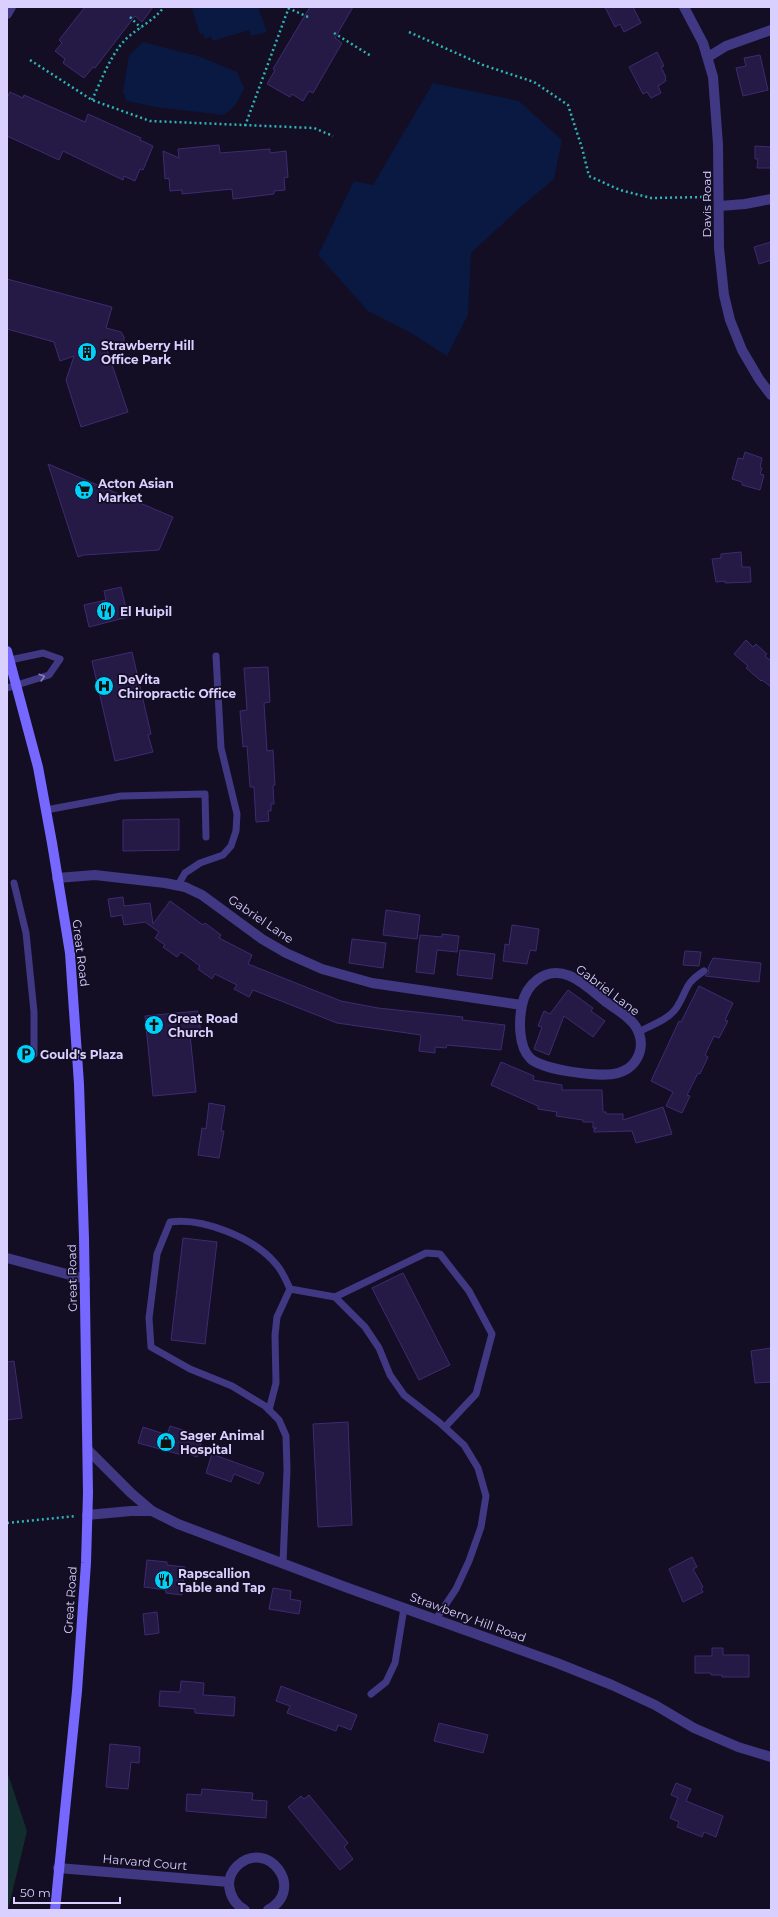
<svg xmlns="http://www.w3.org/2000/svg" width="778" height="1917" viewBox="0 0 778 1917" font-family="Montserrat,sans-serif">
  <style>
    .green { fill: #112d2e }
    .water { fill: #091941 }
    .building { fill: #251945; stroke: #3e2b71 }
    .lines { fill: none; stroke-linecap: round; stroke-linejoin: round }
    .path { stroke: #2db5b7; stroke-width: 2.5; stroke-dasharray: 2 3; stroke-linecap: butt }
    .service { stroke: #403883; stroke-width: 7 }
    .minor { stroke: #403883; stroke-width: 10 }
    .tertiary { stroke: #403883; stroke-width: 10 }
    .secondary { stroke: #7667ff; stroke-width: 10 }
    .oneway { stroke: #857cbb }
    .labels { text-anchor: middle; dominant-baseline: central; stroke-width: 3.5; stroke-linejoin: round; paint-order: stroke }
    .street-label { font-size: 12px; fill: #d9d0ff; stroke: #130e24 }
    .poi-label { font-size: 12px; font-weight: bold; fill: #d9d0ff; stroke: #130e24; text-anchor: start }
  </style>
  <rect width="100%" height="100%" fill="#130e24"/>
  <path class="green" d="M7,1771L27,1831L8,1910H7Z"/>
  <g class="water">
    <path d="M195,7H258L267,32L251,36L249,30L213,41L211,36L205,39L204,34H200L192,9Z"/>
    <path d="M143,42L201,57L237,72L244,88C239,100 234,109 223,115L156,107L127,101L123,92L129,55Z"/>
    <path d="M433,83L519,101L562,140L554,179L522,206L471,253L468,315L447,356L411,333L368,311L318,255L354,181L373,185Z"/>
  </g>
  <g class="building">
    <path d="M85,7H153L142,22L135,16L95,68L93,67L84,78L63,63L65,59L55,51L62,43L59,40Z"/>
    <path d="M310,7H353L335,38L342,43L313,93L309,91L303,101L292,94L290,97L267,84L275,70L273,69Z"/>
    <path d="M605,7H633L641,23L624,32L620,24L615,27Z"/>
    <path d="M657,52L664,66L661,67L666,77L665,78L666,81L658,86L661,93L651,98L647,92L643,94L629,67Z"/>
    <path d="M760,55L768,90L743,96L736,68L746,66L744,58Z"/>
    <path d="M10,92L23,98L24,95L85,122L88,114L141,138L140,140L153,146L143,170L140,169L135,181L124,176L123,180L63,151L59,160L7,136V98Z"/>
    <path d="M219,145L220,153L270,149V153L286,151L288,177L284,178L285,190L274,191V194L233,199L232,189L182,194V190L170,191L169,178L165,179L163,151L179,158L178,149Z"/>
    <path d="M755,146L771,147V168H757L758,159H755Z"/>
    <path d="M771,242V260L759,264L754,247Z"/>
    <path d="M7,279L112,307L106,328L121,332L124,337V341L121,343L106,347L128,412L81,427L66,380L74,356L60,361L54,342L7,329Z"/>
    <path d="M745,452L762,458L760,468H762L760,474L764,475L760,490L742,485V482L732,479L738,458L743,459Z"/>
    <path d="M48,464L173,517L159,550L84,555L78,557Z"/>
    <path d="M741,552L742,567H750L751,582L725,583V581L716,582L712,559L721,558V554Z"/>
    <path d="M121,587L128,617L89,627L84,605L106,600L104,591Z"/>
    <path d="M746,640L753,647L756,644L767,654L765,656L771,661V687L762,680L761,681L746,668L748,666L734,654Z"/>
    <path d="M132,652L151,734L148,735L153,752L115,761L92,661Z"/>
    <path d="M268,667L270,702L264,703L267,751L273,750L275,785L273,786L274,804H271V811H268L269,821L256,822L254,787H250L247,746L243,747L240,711L247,710L244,668Z"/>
    <path d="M179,819V850L123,851V820Z"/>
    <path d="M123,897L124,906L150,903L153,924L170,901L203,925L205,923L221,935L219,938L252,955L248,964L341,1001L378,1008L463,1017L462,1020L505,1025L501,1050L447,1045L446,1048L435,1047V1053L419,1051L421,1035L337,1023L253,990L249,997L234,989L237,985L215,974L212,979L198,969L200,966L181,952L177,957L163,947L165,945L155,938L159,932L145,922L124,925L122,915L111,917L108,899Z"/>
    <path d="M386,910L420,915L417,939L383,935Z"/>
    <path d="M512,925L539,929L536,951L530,950L527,964L503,961L505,944L509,945Z"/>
    <path d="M442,934L459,936L457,952L437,950L434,974L416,972L420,935L442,937Z"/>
    <path d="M352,939L386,943L383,968L349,963Z"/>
    <path d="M460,950L495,954L492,979L457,975Z"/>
    <path d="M685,951L701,952L699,966L683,965Z"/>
    <path d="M713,958L761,963L759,982L705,976L709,973L708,968Z"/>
    <path d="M699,986L733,1003L725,1020L728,1021L719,1038L714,1036L705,1055L708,1057L700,1074L698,1073L687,1095L690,1096L682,1113L666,1106L673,1092L651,1081L679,1021L681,1022Z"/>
    <path d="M568,990L593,1008L591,1011L605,1021L593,1037L564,1016L549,1055L534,1049L542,1027L538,1026L544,1011L550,1014Z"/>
    <path d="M198,1011L201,1034L190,1035L196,1092L153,1096L145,1016Z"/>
    <path d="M501,1062L534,1076L533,1080L562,1085V1090H602L603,1112H606V1114H623V1120L663,1107L672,1134L636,1143L632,1131L594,1132V1129L597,1128H593V1122H583V1120L556,1116L557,1112L538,1109V1106L491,1085Z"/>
    <path d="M209,1103L225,1106L221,1131H224L219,1158L198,1155L202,1128L206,1129Z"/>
    <path d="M183,1238L217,1242L205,1344L171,1340Z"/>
    <path d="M403,1273L450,1365L419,1380L372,1288Z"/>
    <path d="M771,1348V1382L755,1383L751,1351Z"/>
    <path d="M14,1361L22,1418L7,1420V1362Z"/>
    <path d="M348,1422L352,1525L318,1527L313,1424Z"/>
    <path d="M170,1426L193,1433L190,1441L201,1444L197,1457L183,1452L182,1455L138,1443L143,1427L167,1435Z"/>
    <path d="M212,1454L264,1473L259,1484L234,1474L231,1482L206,1473Z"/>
    <path d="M692,1557L697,1567L693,1569L703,1587L701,1588L703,1592L683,1602L669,1569Z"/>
    <path d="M147,1560L167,1562V1565L185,1567L182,1595L166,1593V1590L144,1587Z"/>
    <path d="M273,1588L291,1591L290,1599L301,1601L299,1614L269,1609Z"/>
    <path d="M157,1612L159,1633L145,1635L143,1614Z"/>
    <path d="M712,1648H723V1655H749V1677H722V1675H711V1673H695V1656H712Z"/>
    <path d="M181,1681L204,1683L203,1695L235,1697L234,1716L195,1713V1709L159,1706L160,1691L180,1692Z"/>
    <path d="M281,1686L357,1715L351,1730L338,1725L336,1731L287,1713L290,1706L276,1701Z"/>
    <path d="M439,1723L488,1735L483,1753L434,1741Z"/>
    <path d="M110,1744L140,1747L139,1763L131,1762L128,1789L106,1787Z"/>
    <path d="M676,1783L691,1789L686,1801L723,1816L716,1837L704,1832L702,1837L677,1827L679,1822L670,1818L678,1798L671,1795Z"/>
    <path d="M202,1789L253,1793L252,1800L267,1801L266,1818L186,1811L187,1794L201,1795Z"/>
    <path d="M309,1795L348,1843L344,1847L353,1859L340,1870L288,1807L301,1796L304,1799Z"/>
  </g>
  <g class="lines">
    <g class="path">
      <path d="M288,8L308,17"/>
      <path d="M130,17L141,28"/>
      <path d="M409,32L483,65L534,82L568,105L582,148L589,176L620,190L651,198L707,197"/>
      <path d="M334,33L371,56"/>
      <path d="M30,60L92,100L150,121L314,128L333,136"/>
      <path d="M92,100C102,79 111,53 128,37C141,26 153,21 164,7"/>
      <path d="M245,126L289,7"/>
      <path d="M7,1523L76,1516"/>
    </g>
    <g class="service">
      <path d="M7,688L49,675L60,659L43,653L10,660"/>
      <path d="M46,810L121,796L205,794L206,837"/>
      <path d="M14,883L26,933L34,1012V1054"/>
      <path d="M178,885L185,873L200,863L223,855L231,846L236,831L237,814L221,748L216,656"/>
      <path d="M638,1032C650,1026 670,1019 677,1007C689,988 683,985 704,971"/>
      <path d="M290,1289L335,1297L365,1327L379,1348L390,1375L404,1395L440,1423L464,1445L478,1468L486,1496L481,1527L469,1561L456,1589L436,1619"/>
      <path d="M335,1297L426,1253L440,1254L469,1291L492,1334L476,1394L445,1427"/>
      <path d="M269,1410L276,1383L275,1335L277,1317L290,1289C286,1280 282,1270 275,1263C254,1238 202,1217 170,1222L157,1254L149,1318L151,1347L190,1369L232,1386L265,1406L279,1420L286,1436L287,1470L283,1562"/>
      <path d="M371,1694L386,1682L395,1663L404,1608"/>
    </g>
    <g class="minor">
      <path d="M684,7L703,43L713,77L718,144L719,248L724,295L730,320L742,350L759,379L771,395"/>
      <path d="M7,14L11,7"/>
      <path d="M708,57L726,46L771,30"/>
      <path d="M720,206L745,204L771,199"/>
      <path d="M57,878L95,875L165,883L185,887L202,895L262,939L286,953L322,969L372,983L522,1005C519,1020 518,1046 530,1058C541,1070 602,1078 618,1073C629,1070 637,1062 640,1051C642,1043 640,1034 636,1027C629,1016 616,1009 606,1002C587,987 562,960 537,980C529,986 524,995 522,1005"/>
      <path d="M88,1450L131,1493L152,1511L178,1524L348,1588L557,1663L612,1685L655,1705L694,1728L738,1747L771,1757"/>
      <path d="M87,1515L131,1511H152"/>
      <path d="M58,1868L229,1882"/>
      <path d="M245,1910C236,1905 230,1896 229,1885C229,1878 232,1871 237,1866C267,1837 307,1889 268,1910"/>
    </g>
    <path class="tertiary" d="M7,1258L85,1279"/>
    <path class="secondary" d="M7,651L38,767L52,843L70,953L79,1084L84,1238L88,1493L86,1563L77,1691L55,1910"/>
  </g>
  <defs><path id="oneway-chevron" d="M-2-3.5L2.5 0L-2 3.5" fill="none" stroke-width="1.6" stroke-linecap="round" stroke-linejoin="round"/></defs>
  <use class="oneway" href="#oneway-chevron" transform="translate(42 677) rotate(-17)"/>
  <defs>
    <g id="building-disc" transform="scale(1)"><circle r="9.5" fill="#00d1fb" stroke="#130e24"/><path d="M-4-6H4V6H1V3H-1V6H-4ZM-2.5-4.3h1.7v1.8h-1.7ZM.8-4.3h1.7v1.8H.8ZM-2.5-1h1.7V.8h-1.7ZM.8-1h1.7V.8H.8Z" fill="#111"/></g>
    <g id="supermarket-disc" transform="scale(1)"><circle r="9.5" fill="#00d1fb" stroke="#130e24"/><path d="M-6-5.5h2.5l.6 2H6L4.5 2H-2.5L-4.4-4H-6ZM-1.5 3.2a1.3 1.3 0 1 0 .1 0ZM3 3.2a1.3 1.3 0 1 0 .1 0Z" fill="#111"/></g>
    <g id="restaurant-disc" transform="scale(1)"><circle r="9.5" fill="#00d1fb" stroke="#130e24"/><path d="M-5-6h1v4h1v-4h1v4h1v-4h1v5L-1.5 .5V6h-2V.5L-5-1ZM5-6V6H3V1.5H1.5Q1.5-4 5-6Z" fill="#111"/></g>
    <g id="hospital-disc" transform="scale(1)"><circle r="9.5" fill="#00d1fb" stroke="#130e24"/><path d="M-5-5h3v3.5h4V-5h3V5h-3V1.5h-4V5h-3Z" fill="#111"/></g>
    <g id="church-disc" transform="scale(1)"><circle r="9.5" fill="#00d1fb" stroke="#130e24"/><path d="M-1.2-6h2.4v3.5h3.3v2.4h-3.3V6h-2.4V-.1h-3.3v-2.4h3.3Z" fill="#111"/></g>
    <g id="parking-disc" transform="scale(1)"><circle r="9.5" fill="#00d1fb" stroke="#130e24"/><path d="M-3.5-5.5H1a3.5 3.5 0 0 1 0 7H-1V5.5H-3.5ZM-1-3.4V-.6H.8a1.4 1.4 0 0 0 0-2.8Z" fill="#111"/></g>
    <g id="shop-disc" transform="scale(1)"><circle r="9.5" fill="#00d1fb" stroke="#130e24"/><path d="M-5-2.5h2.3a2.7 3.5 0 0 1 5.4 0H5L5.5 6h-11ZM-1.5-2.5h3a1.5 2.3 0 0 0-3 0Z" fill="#111"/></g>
  </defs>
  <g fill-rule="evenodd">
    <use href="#building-disc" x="87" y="352"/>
    <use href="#supermarket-disc" x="84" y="490"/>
    <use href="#restaurant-disc" x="106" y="611"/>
    <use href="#hospital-disc" x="104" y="686"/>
    <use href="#church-disc" x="154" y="1025"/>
    <use href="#parking-disc" x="26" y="1054"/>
    <use href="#shop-disc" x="166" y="1442"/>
    <use href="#restaurant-disc" x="164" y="1580"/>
  </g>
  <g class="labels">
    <g class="street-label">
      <text transform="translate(706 204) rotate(-90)">Davis Road</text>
      <text transform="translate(261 919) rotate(34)">Gabriel Lane</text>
      <text transform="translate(81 953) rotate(83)">Great Road</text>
      <text transform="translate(608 990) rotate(37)">Gabriel Lane</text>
      <text transform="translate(72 1278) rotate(-91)">Great Road</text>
      <text transform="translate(70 1600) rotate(-86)">Great Road</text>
      <text transform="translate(468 1617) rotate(20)">Strawberry Hill Road</text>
      <text transform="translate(145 1862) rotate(5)">Harvard Court</text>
    </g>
    <g class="poi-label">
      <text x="101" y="345">Strawberry Hill<tspan x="101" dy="14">Office Park</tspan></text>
      <text x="98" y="483">Acton Asian<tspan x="98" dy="14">Market</tspan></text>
      <text x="120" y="611">El Huipil</text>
      <text x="118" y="679">DeVita<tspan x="118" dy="14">Chiropractic Office</tspan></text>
      <text x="168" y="1018">Great Road<tspan x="168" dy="14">Church</tspan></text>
      <text x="40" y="1054">Gould's Plaza</text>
      <text x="180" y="1435">Sager Animal<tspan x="180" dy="14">Hospital</tspan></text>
      <text x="178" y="1573">Rapscallion<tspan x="178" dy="14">Table and Tap</tspan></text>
    </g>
  </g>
  <rect width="778" height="1917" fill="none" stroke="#d9d0ff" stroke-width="16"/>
  <path d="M14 1897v6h106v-6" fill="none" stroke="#d9d0ff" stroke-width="2"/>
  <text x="20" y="1897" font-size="12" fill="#d9d0ff" stroke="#130e24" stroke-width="3" paint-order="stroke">50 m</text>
</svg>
